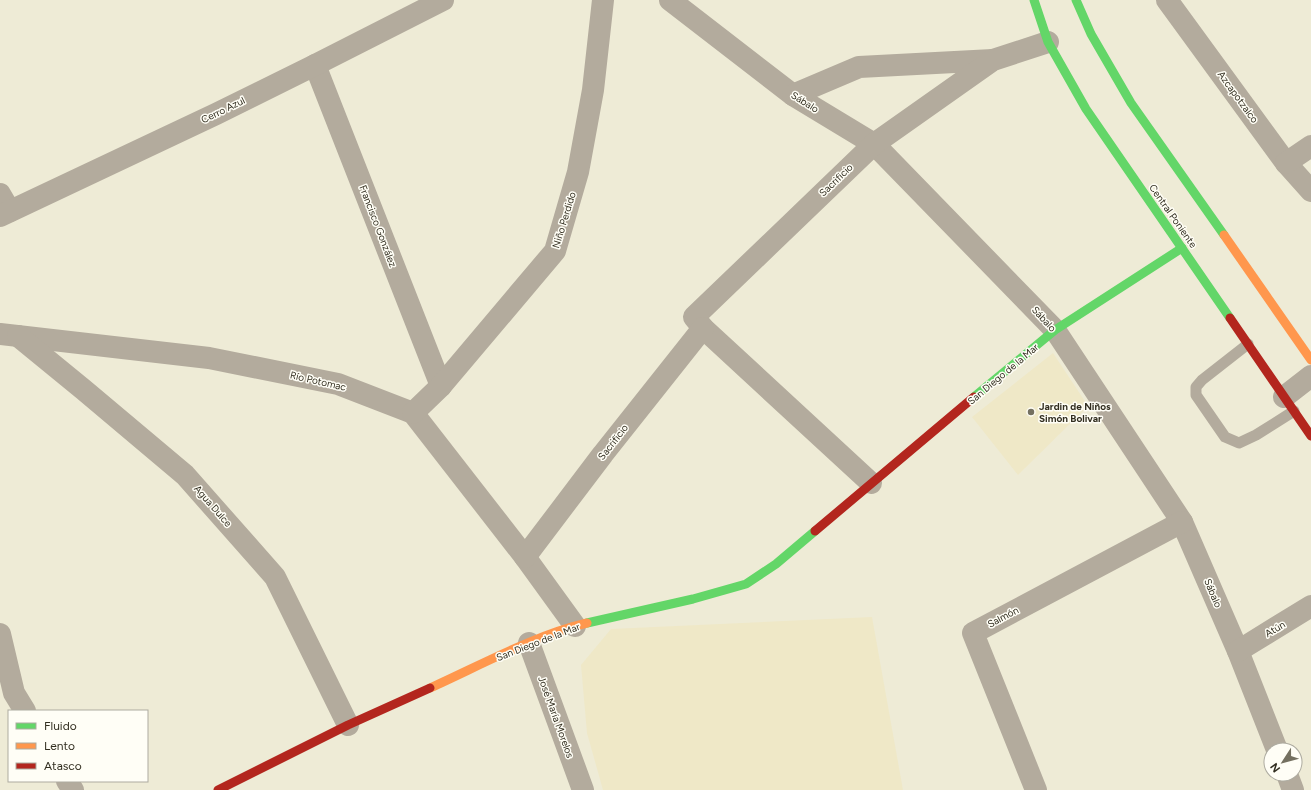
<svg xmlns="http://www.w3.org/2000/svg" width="1311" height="790" viewBox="0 0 1311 790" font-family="Figtree,sans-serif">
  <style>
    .built { fill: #efe8c7 }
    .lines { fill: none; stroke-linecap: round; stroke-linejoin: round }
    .lane { stroke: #b3ab9d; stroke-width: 11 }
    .street { stroke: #b3ab9d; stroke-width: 22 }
    .fast { stroke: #63d668; stroke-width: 9 }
    .slow { stroke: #ff974d; stroke-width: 9 }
    .jam { stroke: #b3261e; stroke-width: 9 }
    .poi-dot { fill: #747060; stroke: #fffef6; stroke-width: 1.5 }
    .labels { text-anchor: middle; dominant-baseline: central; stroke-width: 3; stroke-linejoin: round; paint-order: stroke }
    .street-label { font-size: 10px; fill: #322e20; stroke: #fffef6 }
    .poi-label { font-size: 10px; font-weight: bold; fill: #322e20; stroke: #fffef6; text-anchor: start }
  </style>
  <rect width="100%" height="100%" fill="#eeebd6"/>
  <g class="built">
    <path d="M1053,353L1088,406L1018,475L972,417Z"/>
    <path d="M872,617L903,790H603L587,733L581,665L611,629Z"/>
  </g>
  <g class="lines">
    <path class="lane" d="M1248,344L1202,380L1196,387V395L1225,437L1239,443L1256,435L1294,411"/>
    <g class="street">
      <path d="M670,0L793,95L874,144L1055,330L1182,522L1238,651L1277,750"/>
      <path d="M1167,0L1286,163L1311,191"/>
      <path d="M315,65L441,386"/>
      <path d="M793,95L859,67L993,60"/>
      <path d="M1286,163L1311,146"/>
      <path d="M0,194L10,211"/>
      <path d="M0,216L216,114L315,65L443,0"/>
      <path d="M0,334L209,358L338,384L413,413L525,557L575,626"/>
      <path d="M18,336L84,390L185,475L275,577L348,725"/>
      <path d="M1284,397L1311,376"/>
      <path d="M413,413L441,386L555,251L578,172L593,90L603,0"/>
      <path d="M871,483L703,328L694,317L874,144L993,60L1048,42"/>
      <path d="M525,557L603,454L703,328"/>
      <path d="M0,634L14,693L25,711"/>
      <path d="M529,643L583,790"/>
      <path d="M1238,651L1311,606"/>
      <path d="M1287,774L1293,790"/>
      <path d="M67,781L73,790"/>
      <path d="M1036,790L973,633L1182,522"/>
    </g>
    <g class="fast">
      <path d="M1034,0L1048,42L1086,109L1230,318"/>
      <path d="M1076,0L1091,34L1131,103L1224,235"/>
      <path d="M974,397L1055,330L1182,248"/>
      <path d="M587,623L693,599L746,584L776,564L815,531"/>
    </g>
    <g class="slow">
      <path d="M1224,235L1311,360"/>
      <path d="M430,688C479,666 535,635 587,623"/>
    </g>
    <g class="jam">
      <path d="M1230,318L1311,436"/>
      <path d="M815,531L974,397"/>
      <path d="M218,790L348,725L430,688"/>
    </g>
  </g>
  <circle class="poi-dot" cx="1031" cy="412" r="4"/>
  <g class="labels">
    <g class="street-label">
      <text transform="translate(1238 97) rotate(54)">Azcapotzalco</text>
      <text transform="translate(805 102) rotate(32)">Sábalo</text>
      <text transform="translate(223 110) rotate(-26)">Cerro Azul</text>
      <text transform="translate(836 180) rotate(-44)">Sacrificio</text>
      <text transform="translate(1173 216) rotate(55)">Central Poniente</text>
      <text transform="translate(564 220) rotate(-73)">Niño Perdido</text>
      <text transform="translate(378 226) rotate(69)">Francisco González</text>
      <text transform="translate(1044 319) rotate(47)">Sábalo</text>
      <text transform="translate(1003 374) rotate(-40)">San Diego de la Mar</text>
      <text transform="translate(318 381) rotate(13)">Río Potomac</text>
      <text transform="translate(613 442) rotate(-52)">Sacrificio</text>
      <text transform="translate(213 506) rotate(49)">Agua Dulce</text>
      <text transform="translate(1213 593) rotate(67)">Sábalo</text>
      <text transform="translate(1003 617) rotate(-28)">Salmón</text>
      <text transform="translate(1275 629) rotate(-31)">Atún</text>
      <text transform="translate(538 642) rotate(-21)">San Diego de la Mar</text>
      <text transform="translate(556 717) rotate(70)">José María Morelos</text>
    </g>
    <g class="poi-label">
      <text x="1039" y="406">Jardin de Niños<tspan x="1039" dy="12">Simón Bolivar</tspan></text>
    </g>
  </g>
  <rect x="8" y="710" width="140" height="72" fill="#fffef6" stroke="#adaba0"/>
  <rect x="16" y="723" width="20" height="6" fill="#63d668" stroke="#adaba0"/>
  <text x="44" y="730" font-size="12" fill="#322e20">Fluido</text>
  <rect x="16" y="743" width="20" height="6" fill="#ff974d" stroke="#adaba0"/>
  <text x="44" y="750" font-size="12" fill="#322e20">Lento</text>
  <rect x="16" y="763" width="20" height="6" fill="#b3261e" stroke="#adaba0"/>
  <text x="44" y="770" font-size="12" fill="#322e20">Atasco</text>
  <g transform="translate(1283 762) rotate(234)"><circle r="19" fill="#fffef6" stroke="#adaba0"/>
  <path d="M0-3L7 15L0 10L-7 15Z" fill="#747060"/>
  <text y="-6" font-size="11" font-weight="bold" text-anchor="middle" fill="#322e20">N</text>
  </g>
</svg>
